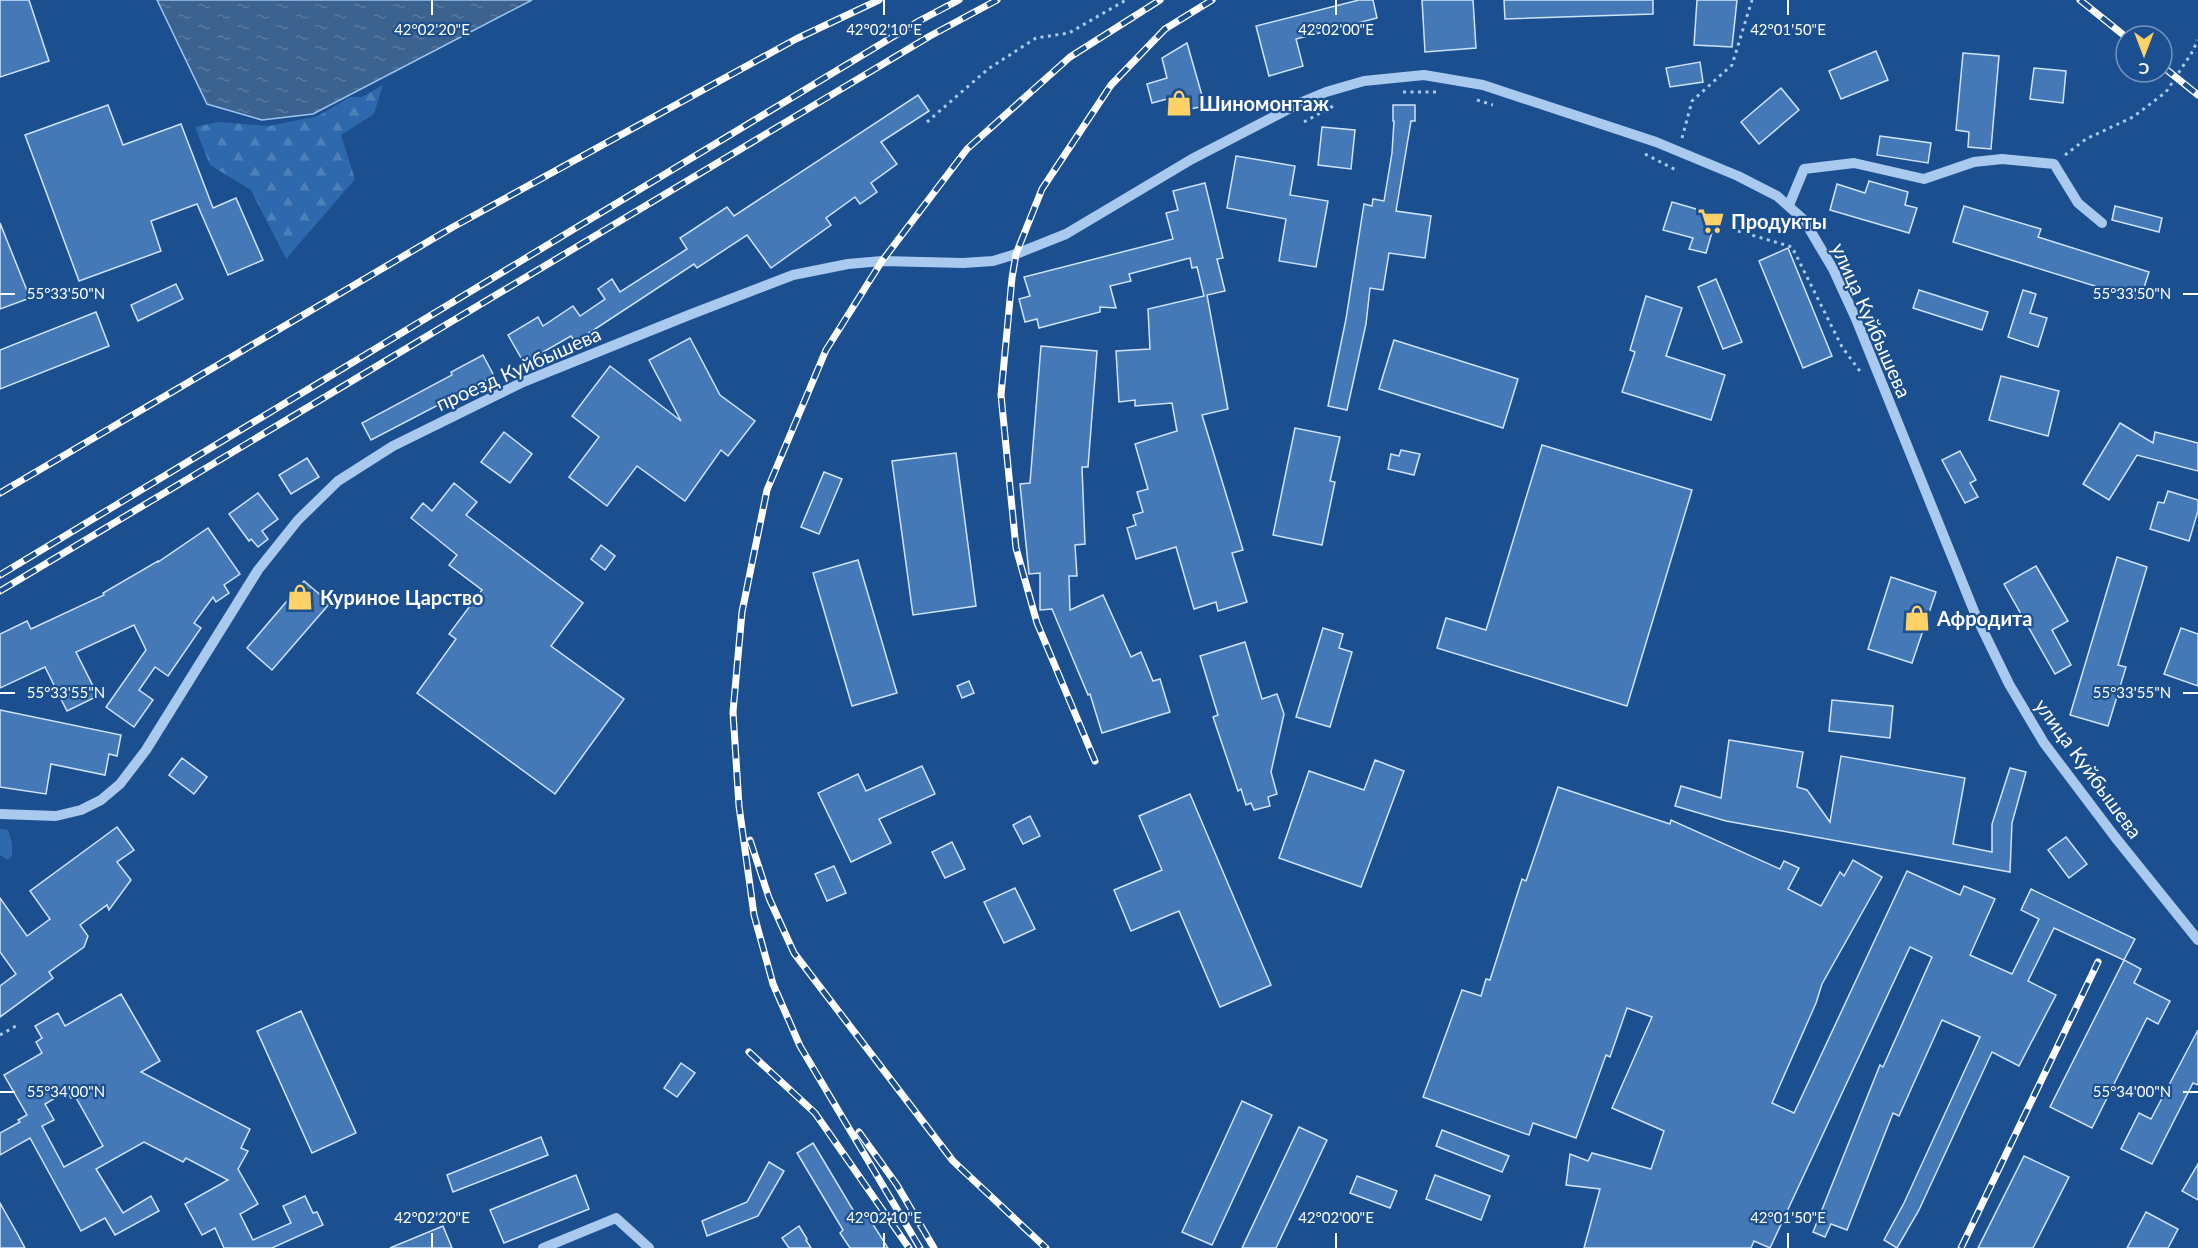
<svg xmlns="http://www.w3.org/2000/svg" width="2198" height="1248" viewBox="0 0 2198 1248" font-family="Lato,sans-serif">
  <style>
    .green { fill: #2e69ad }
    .forest { fill: url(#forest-firs) }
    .water { fill: url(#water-ripples); stroke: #9cc4f0; stroke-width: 1.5 }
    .building { fill: #4478b7; stroke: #cfe3fa; stroke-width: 1.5; fill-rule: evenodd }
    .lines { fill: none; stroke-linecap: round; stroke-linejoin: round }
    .path { stroke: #a9c9ee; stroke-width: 3; stroke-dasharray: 3 4.5; stroke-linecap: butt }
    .minor { stroke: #a9c9ee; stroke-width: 10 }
    .rail-casing { stroke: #fff; stroke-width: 7 }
    .rail { stroke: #1b4f8f; stroke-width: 4.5; stroke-dasharray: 14; stroke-linecap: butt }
    .ticks { fill: none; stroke: #fff; stroke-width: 2 }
    .labels { text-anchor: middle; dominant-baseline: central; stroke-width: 4.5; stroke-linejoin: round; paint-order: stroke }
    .poi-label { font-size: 20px; font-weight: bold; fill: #fff; stroke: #1b4f8f; text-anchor: start }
    .street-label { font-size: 20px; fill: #fff; stroke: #1b4f8f }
    .ticks-label { font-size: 15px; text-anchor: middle; fill: #fff; stroke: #1b4f8f; stroke-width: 4.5; stroke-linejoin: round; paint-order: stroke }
  </style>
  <defs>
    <pattern id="forest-firs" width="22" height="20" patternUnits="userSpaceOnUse" patternTransform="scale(1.5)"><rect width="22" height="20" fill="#2e69ad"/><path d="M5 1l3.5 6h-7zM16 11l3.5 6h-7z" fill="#4d80b9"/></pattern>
    <pattern id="water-ripples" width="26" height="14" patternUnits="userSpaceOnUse" patternTransform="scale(1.5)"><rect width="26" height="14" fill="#3c6290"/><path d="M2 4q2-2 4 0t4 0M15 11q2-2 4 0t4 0" fill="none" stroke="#597aa1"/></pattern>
  </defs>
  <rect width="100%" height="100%" fill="#1b4f8f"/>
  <path class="green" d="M0,829L8,830L12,843V856L8,860L0,855Z"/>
  <path class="forest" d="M383,85L374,114L341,135L355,179L286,259L251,190L210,165L195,127L218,122L269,126L318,116L350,97H362Z"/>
  <path class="water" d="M157,0H532L313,114L262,120L207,104Z"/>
  <g class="building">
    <path d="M0,0H29L49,61L0,77Z"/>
    <path d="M1359,0H1373L1377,18L1296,39L1303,66L1269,76L1256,26Z"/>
    <path d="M1422,0H1473L1476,48L1425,52Z"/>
    <path d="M1504,0H1653V14L1505,19Z"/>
    <path d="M1697,0H1737L1732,47L1694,45Z"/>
    <path d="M1187,43L1205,106L1170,113L1167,99L1152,103L1147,84L1167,78L1162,58Z"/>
    <path d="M1876,51L1888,80L1841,99L1829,71Z"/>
    <path d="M1963,53L1999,56L1991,149L1968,147L1969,132L1956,130Z"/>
    <path d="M1700,62L1703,82L1670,87L1666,68Z"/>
    <path d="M2034,68L2066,71L2063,103L2030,99Z"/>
    <path d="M1781,88L1799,110L1759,144L1741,122Z"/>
    <path d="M918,95L929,111L881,142L897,164L871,183L877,192L860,204L855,197L826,218L831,225L771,268L747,235L697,268L694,264L589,333L593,338L579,347L571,336L524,363L508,335L538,317L543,326L573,306L580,316L605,299L598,289L612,279L620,292L687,249L680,238L727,207L734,216Z"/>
    <path d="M108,105L123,145L181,124L213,208L236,198L263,260L228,275L197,204L151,221L161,251L79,281L25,135Z"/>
    <path d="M1393,105H1415V121H1411L1396,211L1431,216L1425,258L1389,253L1383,290L1370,288L1366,324L1347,410L1328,406L1346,319L1364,204L1372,206L1373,199L1384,201L1392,153L1394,121H1393Z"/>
    <path d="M1322,127L1355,130L1351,169L1318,165Z"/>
    <path d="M1880,136L1931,143L1928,163L1877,155Z"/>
    <path d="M1236,156L1295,166L1290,195L1328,201L1316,267L1279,261L1286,219L1227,208Z"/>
    <path d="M1869,181L1908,192L1905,205L1917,208L1909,233L1830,210L1837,184L1865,193Z"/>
    <path d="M1205,183L1223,258L1217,259L1225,291L1207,295L1228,409L1202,415L1243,550L1232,553L1247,602L1218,611L1216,602L1194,609L1176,547L1136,559L1127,528L1136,525L1133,515L1143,512L1137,492L1148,489L1135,444L1177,431L1172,403L1135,406V400L1119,402L1116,351L1150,349L1148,309L1204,296L1197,267L1192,268L1190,258L1129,274L1131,281L1110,286L1116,308L1100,307V312L1039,328L1037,319L1025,322L1019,299L1030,296L1024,277L1173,239L1166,213L1178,210L1173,191Z"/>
    <path d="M1672,202L1717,215L1706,253L1689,249L1693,238L1663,230Z"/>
    <path d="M1964,206L2041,229L2038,237L2149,272L2140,300L1953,242Z"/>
    <path d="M2115,206L2162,218L2159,232L2112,220Z"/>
    <path d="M0,223L30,298L0,309Z"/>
    <path d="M1788,248L1832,356L1803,368L1759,261Z"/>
    <path d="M1716,279L1742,342L1723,349L1698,287Z"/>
    <path d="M176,284L183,299L138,321L131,305Z"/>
    <path d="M1919,290L1988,312L1982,330L1913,308Z"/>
    <path d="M2023,290L2036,294L2030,313L2047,318L2038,347L2008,337Z"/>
    <path d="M1646,296L1682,308L1666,356L1725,375L1711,420L1622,392L1635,352L1630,350Z"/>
    <path d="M96,312L109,346L0,389V350Z"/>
    <path d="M690,338L720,395L755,421L728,456L721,450L685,501L637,466L607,506L569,477L599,437L572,416L610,366L681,421L649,360Z"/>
    <path d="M1394,340L1518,379L1503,428L1379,389Z"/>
    <path d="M1041,346L1097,351L1088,467H1082L1085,544L1075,545L1077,576H1069L1070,610L1103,595L1131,657L1141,652L1153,681L1160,679L1170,712L1102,733L1090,694L1088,695L1052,609L1040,610V573L1029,574L1020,484L1030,483Z"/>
    <path d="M483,355L494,376L371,440L362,423L452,375L451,372Z"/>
    <path d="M2001,376L2059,391L2048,436L1989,420Z"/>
    <path d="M2120,423L2153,443L2155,432L2198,443V471L2137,455L2109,500L2083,484Z"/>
    <path d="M1295,428L1340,437L1330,481L1335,482L1322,545L1273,535Z"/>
    <path d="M504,432L532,454L510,483L481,462Z"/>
    <path d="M1542,445L1692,490L1627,706L1437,648L1446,618L1486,630Z"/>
    <path d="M1401,450L1420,454L1414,475L1388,469L1391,454L1399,456Z"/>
    <path d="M1960,451L1976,480L1970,483L1978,497L1965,503L1942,460Z"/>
    <path d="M956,453L976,606L913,615L892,461Z"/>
    <path d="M307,458L319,477L291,494L279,475Z"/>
    <path d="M824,472L842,479L819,534L801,527Z"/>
    <path d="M454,483L477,502L466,515L583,603L551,646L624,699L555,794L417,693L456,639L449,634L482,590L449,565L457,555L411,518L423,503L432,511Z"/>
    <path d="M2168,491L2198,500V511L2189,541L2150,529L2158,502L2164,503Z"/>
    <path d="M258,493L278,519L262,531L268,539L258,547L251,539L249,541L229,514Z"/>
    <path d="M208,528L240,574L224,585L229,593L216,602L213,597L194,623L201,628L168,676L155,667L139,690L153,700L134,727L106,707L146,650L134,625L76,652L98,696L67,711L45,667L0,688V634L27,621L31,629L104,595L103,593L158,561V562Z"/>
    <path d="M601,545L615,556L605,570L591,559Z"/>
    <path d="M2117,557L2147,567L2118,665L2126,667L2108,726L2070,715Z"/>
    <path d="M858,560L897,693L852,706L813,573Z"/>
    <path d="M2036,566L2068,621L2052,630L2071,665L2055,674L2004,584Z"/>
    <path d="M1891,577L1936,592L1912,663L1868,649Z"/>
    <path d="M304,581L330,603L272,670L247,648Z"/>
    <path d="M1323,628L1343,634L1339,648L1352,652L1330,727L1296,717Z"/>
    <path d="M2181,628L2198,634V686L2164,674Z"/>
    <path d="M1245,642L1262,699L1277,694L1284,714L1271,772L1277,794L1268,797L1270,806L1254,810L1251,803L1246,805L1241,789L1238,791L1213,717L1218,715L1200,656Z"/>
    <path d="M969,681L974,693L962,698L957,686Z"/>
    <path d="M1832,700L1893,706L1890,738L1829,731Z"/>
    <path d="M0,710L121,735L117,756L109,754L105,775L51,764L46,794L0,787Z"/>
    <path d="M1729,740L1803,752L1797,787L1807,790L1830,822L1841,756L1965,778L1953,844L1992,852V824L2010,768L2026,772L2012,823L2010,872L1726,821L1675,806L1681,786L1721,798Z"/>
    <path d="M182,758L207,777L194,794L169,775Z"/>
    <path d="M1375,760L1404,771L1361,887L1279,858L1309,771L1364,790Z"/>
    <path d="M922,766L935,794L879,819L891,843L851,862L818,793L858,774L866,791Z"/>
    <path d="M1558,787L1670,824L1671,820L1780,869L1784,861L1799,868L1788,889L1821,906L1840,872L1844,876L1853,860L1882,877L1822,984L1816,1003L1772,1103L1794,1113L1907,871L1960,895L1964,886L1995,899L1970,955L2012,974L2039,919L2021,910L2031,889L2135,939L2124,960L2141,969L2134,983L2170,1001L2158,1024L2147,1018L2092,1128L2050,1107L2124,960L2054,928L2028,981L2056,995L2019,1066L1992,1052L1919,1210L1897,1248L1884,1240L1904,1203L1980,1037L1942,1020L1899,1116L1893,1113L1847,1230L1831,1224L1825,1237L1813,1232L1880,1065L1883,1067L1932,957L1910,947L1770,1248L1754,1241L1751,1248H1584L1600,1189L1566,1185L1570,1154L1588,1161L1592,1153L1651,1169L1664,1131L1612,1108L1652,1017L1627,1008L1610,1057L1606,1055L1576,1138L1533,1123L1529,1135L1423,1097L1462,990L1481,996L1486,979L1490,980L1522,879L1526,881Z"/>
    <path d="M1190,794L1271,985L1220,1007L1179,911L1131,931L1114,890L1162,870L1139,816Z"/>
    <path d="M1030,816L1040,836L1023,844L1013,825Z"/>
    <path d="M117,827L134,850L117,862L131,880L109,910L107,905L80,925L88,936L84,947L49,972L53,978L0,1017V986L16,974L0,952V898L27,936L50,919L30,891Z"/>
    <path d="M2066,837L2087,864L2069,878L2048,850Z"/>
    <path d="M952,842L965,869L945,878L932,852Z"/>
    <path d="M834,866L846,893L827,901L815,874Z"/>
    <path d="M1015,888L1035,929L1004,943L984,902Z"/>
    <path d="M121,994L160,1061L141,1072L250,1129L241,1148L248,1151L238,1169L258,1204L240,1214L253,1240L291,1223L283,1206L305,1196L313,1213L317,1212L323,1225L272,1248H224L215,1228L202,1235L185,1204L228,1180L186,1158L183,1162L144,1142L96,1169L123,1213L151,1196L159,1211L115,1235L105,1218L81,1231L30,1138L0,1155V1133L20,1122L18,1120L27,1115L4,1075L42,1053L36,1042L42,1038L35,1026L58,1013L65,1026ZM67,1091L71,1098L75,1096L103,1146L64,1167L42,1126L54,1120L45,1104Z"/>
    <path d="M301,1011L356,1133L312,1153L257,1031Z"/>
    <path d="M2198,1030V1085L2193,1083L2152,1164L2121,1149L2139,1113L2151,1119Z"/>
    <path d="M681,1063L695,1073L677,1097L664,1088Z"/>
    <path d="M1242,1101L1272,1115L1212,1245L1182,1232Z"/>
    <path d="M1299,1127L1327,1140L1276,1248H1242Z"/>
    <path d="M1442,1130L1509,1156L1502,1172L1436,1146Z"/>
    <path d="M541,1137L548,1155L453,1192L447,1175Z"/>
    <path d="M813,1143L859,1220L867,1215L888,1248H850L840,1233L843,1230L797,1153Z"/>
    <path d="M2024,1156L2069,1177L2033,1248H1978Z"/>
    <path d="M769,1162L784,1171L758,1216L707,1236L702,1221L747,1202Z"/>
    <path d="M2198,1164V1200L2182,1191Z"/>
    <path d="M576,1175L589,1209L504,1243L490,1210Z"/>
    <path d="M1435,1175L1490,1196L1481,1220L1426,1199Z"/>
    <path d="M1357,1176L1397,1191L1390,1208L1350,1193Z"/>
    <path d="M0,1203L17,1233L25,1248H0Z"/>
    <path d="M2146,1212L2178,1229L2168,1248H2127Z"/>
    <path d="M443,1226L452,1248H390Z"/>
    <path d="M799,1226L807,1239L806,1240L811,1248H789L782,1238Z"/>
  </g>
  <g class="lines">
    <g class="path">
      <path d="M1403,92H1439"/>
      <path d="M1477,100L1493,105"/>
      <path d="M927,122L988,69L1036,38L1069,33L1126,0"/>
      <path d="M1304,122L1335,105"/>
      <path d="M1682,138L1692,101L1732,65L1752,0"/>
      <path d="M1645,154L1676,170"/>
      <path d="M2065,155L2086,139L2133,117L2166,92L2191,54L2198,40"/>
      <path d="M1738,231L1792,247L1842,347L1862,374"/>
      <path d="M0,1035L16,1026"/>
    </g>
    <g class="minor">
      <path d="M1789,205L1804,169L1854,163L1924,179L1974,162L2002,159L2054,164L2078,203L2102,223"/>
      <path d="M0,814L56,816L81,810L101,800L120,784L146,750L258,570L298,520L338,481L393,446L523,382L689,315L793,275L848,264L882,261L963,263L993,261L1016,254L1066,234L1192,159L1302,102L1326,92L1364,81L1424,75L1483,85L1656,142L1738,176L1777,196L1804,220L1833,269L1856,319L1976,616L2009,684L2044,743L2115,837L2198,940"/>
      <path d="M543,1248L616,1218L649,1248"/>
    </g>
    <g class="rail-casing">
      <g id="rail">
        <path d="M2080,0L2126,37"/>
        <path d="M2162,66L2198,95"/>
        <path d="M0,493L453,227L796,39L879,0"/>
        <path d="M0,575L919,21L959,0"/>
        <path d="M0,591L930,36L997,0"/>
        <path d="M1095,761L1037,623L1016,548L1001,395L1012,278L1016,254L1042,189L1111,85L1165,29L1212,0"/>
        <path d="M750,840L769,898L794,953L953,1161L1046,1248"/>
        <path d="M749,1052L815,1113L909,1248"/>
        <path d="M859,1132L897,1185L934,1248"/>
        <path d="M920,1248L800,1046L773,984L754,915L739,806L733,712L742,612L767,490L826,350L882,261L967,149L1070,57L1160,0"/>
        <path d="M1961,1248L2098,962"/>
      </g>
    </g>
    <use href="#rail" class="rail"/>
  </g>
  <path class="ticks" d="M432,0V15M884,0V15M1336,0V15M1788,0V15M0,294H15M2183,294H2198M0,693H15M2183,693H2198M0,1092H15M2183,1092H2198M432,1233V1248M884,1233V1248M1336,1233V1248M1788,1233V1248"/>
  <defs>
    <g id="shop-bare" transform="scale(2.07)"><path d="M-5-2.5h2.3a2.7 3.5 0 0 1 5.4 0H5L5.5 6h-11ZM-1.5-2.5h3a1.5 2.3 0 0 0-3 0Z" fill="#ffd166" stroke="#1b4f8f" stroke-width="2.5" paint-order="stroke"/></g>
    <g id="supermarket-bare" transform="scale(2.07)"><path d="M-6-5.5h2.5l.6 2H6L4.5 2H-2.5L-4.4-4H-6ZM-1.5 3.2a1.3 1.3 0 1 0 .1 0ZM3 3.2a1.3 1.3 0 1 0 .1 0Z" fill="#ffd166" stroke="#1b4f8f" stroke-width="2.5" paint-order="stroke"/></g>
  </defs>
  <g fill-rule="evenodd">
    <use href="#shop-bare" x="1179" y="103"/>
    <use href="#supermarket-bare" x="1711" y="221"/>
    <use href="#shop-bare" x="300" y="597"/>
    <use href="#shop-bare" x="1917" y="618"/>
  </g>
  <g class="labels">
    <g class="poi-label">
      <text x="1199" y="103">Шиномонтаж</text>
      <text x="1731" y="221">Продукты</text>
      <text x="320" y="597">Куриное Царство</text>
      <text x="1937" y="618">Афродита</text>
    </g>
    <g class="street-label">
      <text transform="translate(1872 320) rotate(66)">улица Куйбышева</text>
      <text transform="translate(518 368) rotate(-24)">проезд Куйбышева</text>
      <text transform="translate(2089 768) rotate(54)">улица Куйбышева</text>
    </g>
  </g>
  <g class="ticks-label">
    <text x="432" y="35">42°02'20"E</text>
    <text x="884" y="35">42°02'10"E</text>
    <text x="1336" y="35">42°02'00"E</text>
    <text x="1788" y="35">42°01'50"E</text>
    <text x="2132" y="299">55°33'50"N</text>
    <text x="66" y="299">55°33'50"N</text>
    <text x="2132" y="698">55°33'55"N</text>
    <text x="66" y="698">55°33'55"N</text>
    <text x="2132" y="1097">55°34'00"N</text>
    <text x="66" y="1097">55°34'00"N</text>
    <text x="432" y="1223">42°02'20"E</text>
    <text x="884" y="1223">42°02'10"E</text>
    <text x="1336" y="1223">42°02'00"E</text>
    <text x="1788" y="1223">42°01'50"E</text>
  </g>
  <g transform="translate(2144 54) rotate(180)"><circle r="28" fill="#1b4f8f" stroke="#7695bc" stroke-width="1.5"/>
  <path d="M0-4.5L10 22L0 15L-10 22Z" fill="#ffd166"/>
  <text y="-9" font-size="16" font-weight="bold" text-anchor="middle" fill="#ffffff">С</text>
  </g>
</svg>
